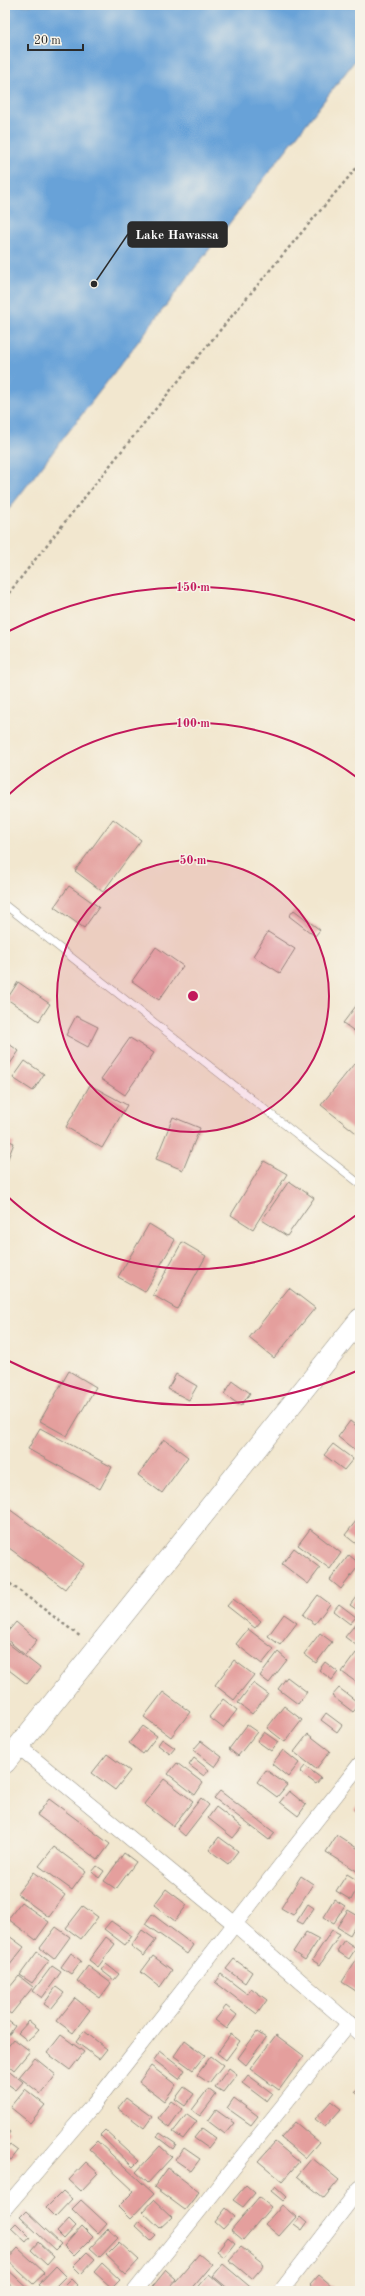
<svg xmlns="http://www.w3.org/2000/svg" width="365" height="2296" viewBox="0 0 365 2296" font-family="'Old Standard TT',serif">
  <style>
    .water { fill: #68a2d8; stroke: #4a6682 }
    .building { fill: #e49f9d }
    .lines { fill: none; stroke-linecap: round; stroke-linejoin: round }
    .lane-casing { stroke: #8e897d; stroke-width: 8 }
    .street-casing { stroke: #8e897d; stroke-width: 16 }
    .secondary-casing { stroke: #8e897d; stroke-width: 22 }
    .path { stroke: #8e897d; stroke-width: 2.5; stroke-dasharray: 3 3; stroke-linecap: butt }
    .lane { stroke: #fff; stroke-width: 7 }
    .street { stroke: #fff; stroke-width: 15 }
    .secondary { stroke: #fff; stroke-width: 21 }
    .ring { fill: none; stroke: #c2185b; stroke-width: 2 }
    .centre { fill: #c2185b; stroke: #f7f3e8; stroke-width: 2 }
    .ring-label { font-size: 12px; text-anchor: middle; font-weight: bold; fill: #c2185b; stroke: #f7f3e8; stroke-width: 3; stroke-linejoin: round; paint-order: stroke }
    .leader { fill: none; stroke: #2b2b2b; stroke-width: 1.5 }
    .callout-dot { fill: #2b2b2b; stroke: #f7f3e8; stroke-width: 1.5 }
    .callout { fill: #2b2b2b; stroke: #2b2b2b; stroke-width: 1.5 }
    .callout-label { font-size: 13px; text-anchor: middle; font-weight: bold; fill: #fff }
  </style>
  <rect width="100%" height="100%" fill="#f7f3e8"/>
  <filter id="ink" filterUnits="userSpaceOnUse"><feTurbulence type="fractalNoise" baseFrequency=".025" numOctaves="2"/><feDisplacementMap in="SourceGraphic" scale="8" xChannelSelector="R" yChannelSelector="G"/><feConvolveMatrix kernelMatrix="1 2 1 2 8 2 1 2 1" color-interpolation-filters="sRGB"/></filter>
  <filter id="wash" filterUnits="userSpaceOnUse"><feTurbulence type="fractalNoise" baseFrequency=".012" numOctaves="4" result="noise"/><feDisplacementMap in="SourceGraphic" scale="16" xChannelSelector="R" yChannelSelector="G"/><feGaussianBlur stdDeviation="0.9" result="paint"/><feColorMatrix in="noise" values="0 0 0 0 0 0 0 0 0 0 0 0 0 0 0 0 0 1.4 0 .05"/><feComposite in="paint" operator="in"/></filter>
  <g filter="url(#wash)">
    <rect width="100%" height="100%" fill="#f2e7cf"/>
    <path class="water" d="M5,5H360V54L5,514Z"/>
    <g id="blocks">
      <g class="building">
        <path d="M113,819L141,840L103,892L75,871Z"/>
        <path d="M69,886L99,907L84,928L54,907Z"/>
        <path d="M294,910L320,930L315,936L289,916Z"/>
        <path d="M268,932L295,949L280,973L253,956Z"/>
        <path d="M156,947L183,966L159,1000L132,981Z"/>
        <path d="M18,982L50,1004L39,1021L7,999Z"/>
        <path d="M359,1002L360,1003V1035L343,1023Z"/>
        <path d="M76,1016L98,1027L88,1047L66,1035Z"/>
        <path d="M130,1038L154,1053L125,1095L101,1079Z"/>
        <path d="M6,1042L19,1051L5,1071V1043Z"/>
        <path d="M25,1061L44,1074L33,1091L13,1078Z"/>
        <path d="M354,1064L360,1069V1136L321,1105Z"/>
        <path d="M90,1085L127,1105L102,1148L66,1127Z"/>
        <path d="M173,1117L200,1128L183,1170L156,1159Z"/>
        <path d="M5,1139L14,1143L5,1166Z"/>
        <path d="M264,1161L287,1174L253,1229L231,1215Z"/>
        <path d="M289,1181L314,1198L287,1236L262,1220Z"/>
        <path d="M149,1224L175,1240L145,1292L118,1277Z"/>
        <path d="M182,1242L206,1256L177,1309L153,1295Z"/>
        <path d="M289,1288L315,1308L274,1358L249,1338Z"/>
        <path d="M69,1371L96,1387L67,1436L40,1421Z"/>
        <path d="M176,1374L197,1386L189,1400L168,1389Z"/>
        <path d="M233,1381L250,1393L241,1406L224,1394Z"/>
        <path d="M350,1421L360,1429V1454L338,1437Z"/>
        <path d="M40,1428L112,1467L100,1489L28,1449Z"/>
        <path d="M164,1439L188,1457L162,1493L138,1475Z"/>
        <path d="M333,1444L353,1459L344,1470L324,1455Z"/>
        <path d="M5,1506L84,1564L65,1589L5,1545Z"/>
        <path d="M360,1516V1547L345,1535Z"/>
        <path d="M310,1529L341,1553L330,1569L298,1545Z"/>
        <path d="M294,1548L320,1568L308,1584L282,1564Z"/>
        <path d="M349,1555L360,1564L341,1589L330,1580Z"/>
        <path d="M318,1595L330,1604L315,1624L303,1615Z"/>
        <path d="M356,1597L360,1600V1612L350,1605Z"/>
        <path d="M233,1599L261,1621L255,1628L227,1606Z"/>
        <path d="M339,1604L356,1617L350,1624L333,1611Z"/>
        <path d="M284,1614L297,1623L280,1645L268,1636Z"/>
        <path d="M358,1621L360,1623V1648L345,1637Z"/>
        <path d="M16,1622L37,1640L25,1655L5,1638V1635Z"/>
        <path d="M248,1629L274,1649L262,1664L236,1644Z"/>
        <path d="M320,1633L332,1642L316,1663L304,1654Z"/>
        <path d="M5,1641L40,1668L27,1684L5,1667Z"/>
        <path d="M278,1652L287,1660L269,1683L260,1676Z"/>
        <path d="M356,1653L360,1656V1685L342,1672Z"/>
        <path d="M234,1660L254,1675L234,1700L215,1685Z"/>
        <path d="M325,1662L338,1672L332,1680L319,1670Z"/>
        <path d="M287,1677L307,1692L298,1704L278,1689Z"/>
        <path d="M253,1683L268,1694L252,1714L238,1703Z"/>
        <path d="M339,1688L360,1704L353,1712L332,1696Z"/>
        <path d="M163,1692L190,1712L171,1737L144,1717Z"/>
        <path d="M223,1699L237,1710L223,1728L209,1717Z"/>
        <path d="M284,1706L302,1720L285,1742L267,1728Z"/>
        <path d="M326,1713L342,1725L337,1732L321,1720Z"/>
        <path d="M247,1725L257,1732L238,1756L229,1749Z"/>
        <path d="M143,1726L157,1736L143,1754L129,1743Z"/>
        <path d="M264,1732L278,1742L271,1751L257,1741Z"/>
        <path d="M308,1734L330,1751L316,1769L294,1752Z"/>
        <path d="M162,1739L175,1748L170,1754L158,1745Z"/>
        <path d="M201,1741L222,1757L215,1767L193,1750Z"/>
        <path d="M283,1750L299,1763L288,1777L272,1764Z"/>
        <path d="M107,1754L130,1771L115,1790L92,1773Z"/>
        <path d="M194,1758L209,1770L204,1776L189,1765Z"/>
        <path d="M177,1763L203,1783L195,1795L168,1774Z"/>
        <path d="M305,1766L321,1778L316,1784L300,1772Z"/>
        <path d="M266,1770L287,1785L277,1797L257,1782Z"/>
        <path d="M164,1779L193,1801L173,1826L144,1804Z"/>
        <path d="M220,1791L275,1833L269,1840L214,1798Z"/>
        <path d="M289,1791L306,1805L298,1816L280,1802Z"/>
        <path d="M201,1798L209,1805L185,1836L177,1829Z"/>
        <path d="M49,1799L110,1844L98,1860L37,1815Z"/>
        <path d="M360,1802V1814L354,1810Z"/>
        <path d="M216,1807L242,1827L233,1838L208,1818Z"/>
        <path d="M337,1835L360,1850V1873L326,1852Z"/>
        <path d="M219,1837L238,1851L228,1864L209,1850Z"/>
        <path d="M54,1847L86,1871L72,1890L39,1866Z"/>
        <path d="M124,1853L136,1862L116,1889L104,1881Z"/>
        <path d="M97,1866L104,1871L99,1878L92,1872Z"/>
        <path d="M34,1872L65,1895L49,1917L17,1894Z"/>
        <path d="M347,1874L360,1882L351,1900L336,1891Z"/>
        <path d="M301,1876L313,1884L293,1915L281,1908Z"/>
        <path d="M166,1889L187,1905L175,1921L154,1905Z"/>
        <path d="M334,1899L345,1906L334,1923L323,1917Z"/>
        <path d="M21,1902L49,1922L36,1940L8,1919Z"/>
        <path d="M308,1904L314,1908L303,1924L297,1921Z"/>
        <path d="M83,1906L98,1917L81,1939L66,1928Z"/>
        <path d="M348,1910L360,1917L350,1935L337,1927Z"/>
        <path d="M152,1914L193,1945L187,1954L145,1924Z"/>
        <path d="M111,1921L132,1936L125,1945L104,1929Z"/>
        <path d="M56,1927L70,1937L54,1959L40,1948Z"/>
        <path d="M142,1930L156,1940L144,1956L131,1946Z"/>
        <path d="M332,1930L340,1934L320,1965L312,1960Z"/>
        <path d="M306,1932L319,1939L305,1960L293,1952Z"/>
        <path d="M5,1933L24,1947L9,1966L5,1964Z"/>
        <path d="M106,1937L115,1944L98,1967L89,1960Z"/>
        <path d="M344,1940L356,1948L349,1959L337,1951Z"/>
        <path d="M37,1952L49,1961L32,1983L20,1975Z"/>
        <path d="M71,1953L81,1961L71,1974L61,1967Z"/>
        <path d="M360,1954V1992L359,1993L342,1982Z"/>
        <path d="M153,1956L172,1970L160,1987L141,1972Z"/>
        <path d="M234,1959L252,1972L245,1983L226,1969Z"/>
        <path d="M106,1964L119,1974L114,1980L101,1970Z"/>
        <path d="M52,1966L61,1972L42,1998L33,1991Z"/>
        <path d="M88,1966L111,1983L100,1998L77,1981Z"/>
        <path d="M221,1974L247,1994L251,1988L267,2000L257,2014L215,1982Z"/>
        <path d="M19,1976L33,1987L11,2014L5,2010V1993Z"/>
        <path d="M56,1987L64,1993L51,2009L44,2004Z"/>
        <path d="M75,1998L90,2010L73,2033L57,2021Z"/>
        <path d="M226,2006L237,2015L227,2029L215,2020Z"/>
        <path d="M8,2021L15,2026L5,2040V2025Z"/>
        <path d="M29,2021L39,2029L28,2041L18,2033Z"/>
        <path d="M84,2031L107,2049L99,2059L76,2042Z"/>
        <path d="M257,2032L266,2038L246,2065L238,2058Z"/>
        <path d="M231,2034L240,2041L226,2060L217,2053Z"/>
        <path d="M61,2035L84,2052L70,2070L47,2053Z"/>
        <path d="M276,2035L304,2056L279,2090L250,2069Z"/>
        <path d="M14,2039L30,2051L14,2070L5,2062V2050Z"/>
        <path d="M185,2040L205,2055L193,2070L174,2056Z"/>
        <path d="M160,2051L185,2070L179,2079L154,2060Z"/>
        <path d="M211,2056L223,2065L209,2083L197,2075Z"/>
        <path d="M35,2058L56,2075L41,2094L19,2077Z"/>
        <path d="M151,2066L176,2085L164,2101L139,2082Z"/>
        <path d="M5,2067L23,2082L16,2090L5,2082Z"/>
        <path d="M229,2068L237,2074L223,2092L215,2087Z"/>
        <path d="M248,2075L272,2093L266,2101L242,2083Z"/>
        <path d="M360,2086V2096L355,2092Z"/>
        <path d="M184,2087L194,2094L185,2106L175,2099Z"/>
        <path d="M25,2089L45,2105L30,2123L10,2107Z"/>
        <path d="M208,2089L216,2095L200,2116L192,2110Z"/>
        <path d="M126,2098L152,2117L144,2128L118,2108Z"/>
        <path d="M234,2098L258,2116L251,2125L227,2108Z"/>
        <path d="M171,2101L182,2109L169,2127L158,2118Z"/>
        <path d="M331,2101L341,2109L325,2127L315,2119Z"/>
        <path d="M216,2110L234,2123L225,2134L208,2121Z"/>
        <path d="M187,2114L197,2121L183,2139L173,2132Z"/>
        <path d="M295,2122L319,2142L305,2158L281,2138Z"/>
        <path d="M5,2128L10,2132L5,2139Z"/>
        <path d="M202,2128L216,2138L208,2148L194,2138Z"/>
        <path d="M105,2130L139,2161L133,2167L100,2135Z"/>
        <path d="M160,2133L176,2144L173,2149L157,2137Z"/>
        <path d="M97,2141L154,2194L130,2219L118,2207L134,2191L89,2149Z"/>
        <path d="M275,2142L299,2162L282,2181L258,2161Z"/>
        <path d="M10,2145L18,2151L11,2160L5,2156V2151Z"/>
        <path d="M160,2146L172,2157L148,2183L136,2172Z"/>
        <path d="M184,2148L200,2159L191,2171L175,2160Z"/>
        <path d="M312,2158L339,2180L324,2198L297,2176Z"/>
        <path d="M86,2162L98,2173L81,2191L69,2180Z"/>
        <path d="M168,2168L199,2192L185,2210L154,2187Z"/>
        <path d="M246,2185L255,2193L243,2207L233,2200Z"/>
        <path d="M275,2186L287,2197L283,2201L271,2191Z"/>
        <path d="M63,2191L72,2199L55,2217L46,2208Z"/>
        <path d="M259,2197L271,2207L243,2240L231,2230Z"/>
        <path d="M81,2200L107,2224L98,2234L72,2209Z"/>
        <path d="M154,2200L172,2217L160,2228L143,2212Z"/>
        <path d="M282,2205L296,2217L279,2236L265,2224Z"/>
        <path d="M226,2208L235,2216L223,2229L215,2222Z"/>
        <path d="M26,2211L61,2244L55,2250L20,2217Z"/>
        <path d="M300,2217L307,2223L302,2230L294,2224Z"/>
        <path d="M69,2219L76,2226L64,2239L57,2232Z"/>
        <path d="M139,2221L156,2236L151,2241L135,2226Z"/>
        <path d="M16,2223L30,2237L26,2242L11,2228Z"/>
        <path d="M82,2226L93,2237L74,2256L64,2246Z"/>
        <path d="M108,2229L118,2238L100,2257L90,2248Z"/>
        <path d="M228,2237L235,2243L224,2257L217,2251Z"/>
        <path d="M38,2242L54,2257L47,2265L31,2250Z"/>
        <path d="M119,2242L139,2260L126,2274L106,2255Z"/>
        <path d="M241,2247L264,2265L252,2279L229,2260Z"/>
        <path d="M18,2248L45,2273L33,2284L7,2260Z"/>
        <path d="M87,2252L95,2259L81,2274L73,2266Z"/>
        <path d="M199,2254L212,2265L190,2291H176L171,2287Z"/>
        <path d="M102,2263L120,2280L112,2288L94,2272Z"/>
        <path d="M223,2264L255,2291H231L213,2276Z"/>
        <path d="M56,2266L66,2276L51,2291H45L38,2285Z"/>
        <path d="M5,2267L31,2291H17L5,2280Z"/>
        <path d="M166,2270L176,2279L166,2291H149Z"/>
        <path d="M209,2274L223,2286L219,2291H197L196,2290Z"/>
        <path d="M319,2275L338,2291H317L310,2285Z"/>
        <path d="M71,2279L77,2285L72,2291H59Z"/>
      </g>
    </g>
  </g>
  <g filter="url(#ink)">
    <use href="#blocks" fill-opacity="0" stroke="#8e897d" stroke-width="1"/>
    <g class="lines">
      <g class="lane-casing">
        <path id="lane" d="M5,905L360,1184"/>
      </g>
      <g class="street-casing">
        <g id="street">
          <path d="M18,1746L236,1925L360,2033"/>
          <path d="M5,2208L94,2104L360,1764"/>
          <path d="M135,2291L349,2023"/>
          <path d="M281,2291L360,2188"/>
        </g>
      </g>
      <g class="secondary-casing">
        <path id="secondary" d="M5,1763L360,1319"/>
      </g>
      <g class="path">
        <path d="M5,598C120,451 238,306 360,164"/>
        <path d="M5,1580L81,1637"/>
      </g>
      <use href="#lane" class="lane"/>
      <use href="#street" class="street"/>
      <use href="#secondary" class="secondary"/>
    </g>
  </g>
  <circle cx="193" cy="996" r="136" fill="#c2185b" fill-opacity=".12"/>
  <g class="ring">
    <circle cx="193" cy="996" r="136"/>
    <path d="M359 1213A273 273 0 0 1 5 1194M5 798A273 273 0 0 1 359 779"/>
    <path d="M359 1370A409 409 0 0 1 7 1360M7 632A409 409 0 0 1 359 622"/>
  </g>
  <circle cx="193" cy="996" r="6" class="centre"/>
  <g class="ring-label">
    <text x="193" y="591">150 m</text>
    <text x="193" y="727">100 m</text>
    <text x="193" y="864">50 m</text>
  </g>
  <path class="leader" d="M94 284L128 234"/>
  <circle class="callout-dot" cx="94" cy="284" r="4"/>
  <rect class="callout" x="128" y="222" width="99" height="25" rx="4"/>
  <g class="callout-label">
    <text x="177" y="239">Lake Hawassa</text>
  </g>
  <rect width="365" height="2296" fill="none" stroke="#f7f3e8" stroke-width="20"/>
  <path d="M28 44v6h55v-6" fill="none" stroke="#2b2b2b" stroke-width="2"/>
  <text x="34" y="44" font-size="12" fill="#2b2b2b" stroke="#f7f3e8" stroke-width="3" paint-order="stroke">20 m</text>
</svg>
